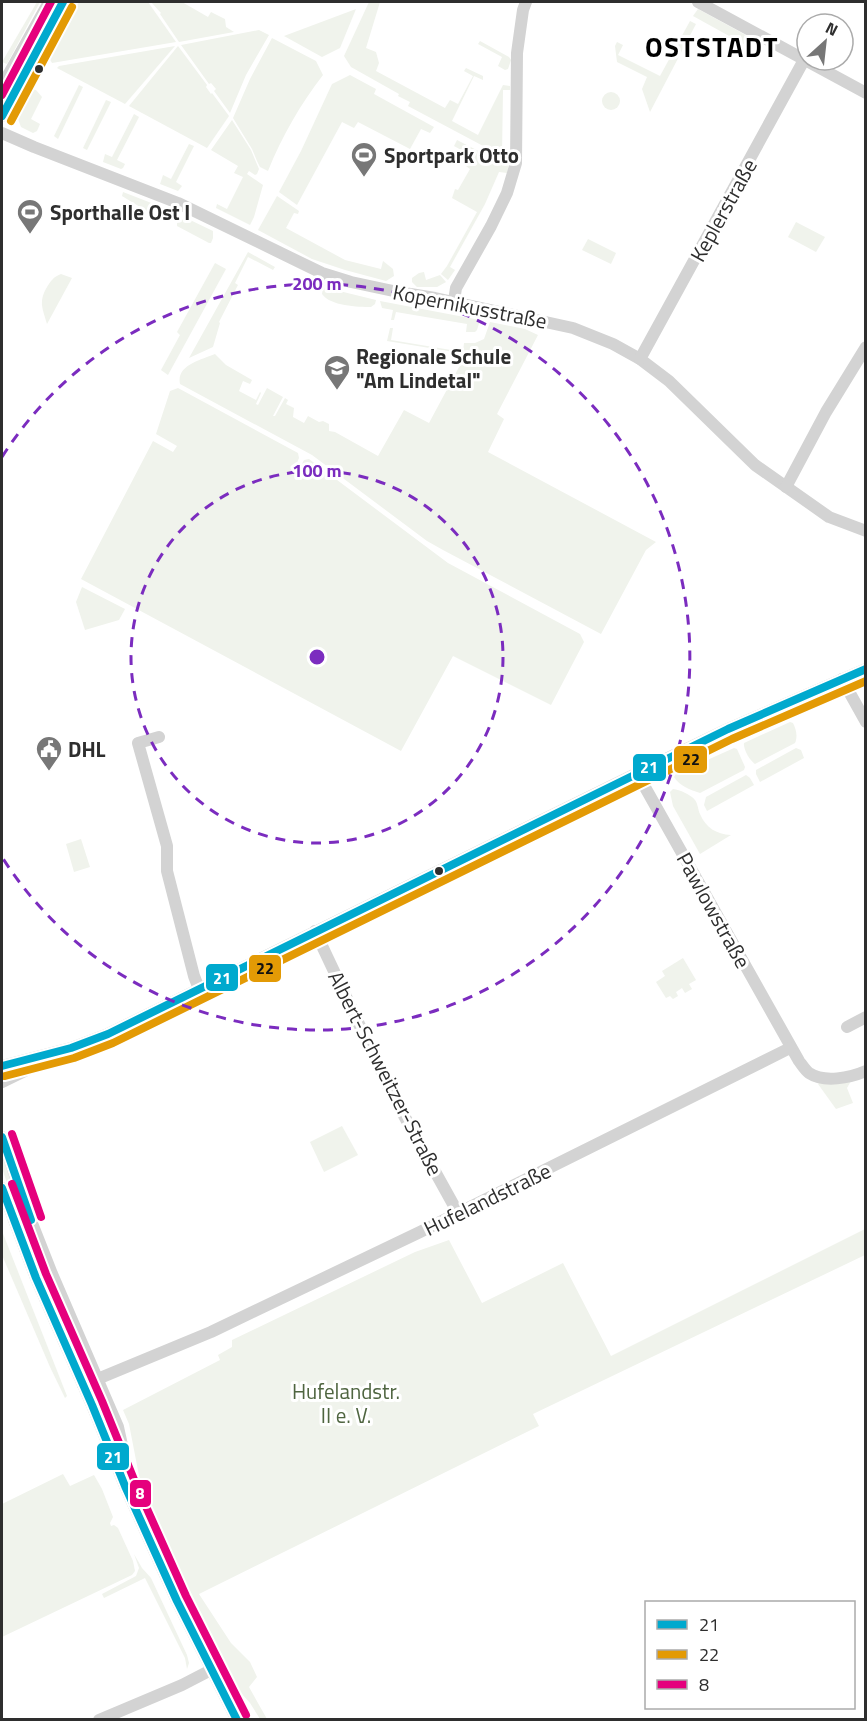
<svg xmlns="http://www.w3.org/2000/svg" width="867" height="1721" viewBox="0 0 867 1721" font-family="'Titillium Web',sans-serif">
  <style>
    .green { fill: #f0f3ec }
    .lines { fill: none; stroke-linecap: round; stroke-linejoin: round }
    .street { stroke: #d3d3d3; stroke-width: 12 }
    .bus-1-casing { stroke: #fff; stroke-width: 12 }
    .bus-2-casing { stroke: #fff; stroke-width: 12 }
    .bus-3-casing { stroke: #fff; stroke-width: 12 }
    .bus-1 { stroke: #00a9ce; stroke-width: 8 }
    .bus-2 { stroke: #e39a05; stroke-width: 8 }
    .bus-3 { stroke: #e5007d; stroke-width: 8 }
    .ring { fill: none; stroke: #7b2cbf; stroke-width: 3; stroke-dasharray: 10 8 }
    .bus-dot { fill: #2e2e2e; stroke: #fff; stroke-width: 2 }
    .labels { text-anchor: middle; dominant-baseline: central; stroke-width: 6; stroke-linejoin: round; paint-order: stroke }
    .poi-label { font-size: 21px; font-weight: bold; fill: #2e2e2e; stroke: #fff; text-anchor: start }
    .street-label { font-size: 21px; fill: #2e2e2e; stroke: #fff }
    .park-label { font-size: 21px; fill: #4f6540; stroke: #fff }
    .district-label { font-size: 27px; font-weight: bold; letter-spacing: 1.5px; fill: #000; stroke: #fff }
    .centre { fill: #7b2cbf; stroke: #fff; stroke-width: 3 }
    .ring-label { font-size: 18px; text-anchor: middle; font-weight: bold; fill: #7b2cbf; stroke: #fff; stroke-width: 6; stroke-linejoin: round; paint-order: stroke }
    .line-badge { stroke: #fff; stroke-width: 2 }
    .badge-label { font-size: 16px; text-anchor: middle; font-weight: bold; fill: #fff }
    .pale-badge-label { font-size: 16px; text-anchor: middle; font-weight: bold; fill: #111 }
  </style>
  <rect width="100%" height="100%" fill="#fff"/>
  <g class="green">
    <path d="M37,2H40L7,64L2,62Z"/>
    <path d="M79,2H148L176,42L52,63L48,56Z"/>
    <path d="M151,2H182L208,17L211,12L225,19L226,27L234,32L179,42L160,14L161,13Z"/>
    <path d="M369,2H380L366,48L376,52L379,63L376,71L445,108L450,100L458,104L473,76L464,71L466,68L483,76V80L474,76L452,121L478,135L503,85L510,86V90H503L502,156L408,106L410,102L398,96L399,94L351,67L344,56Z"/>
    <path d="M356,9L340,48L322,57L284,36Z"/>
    <path d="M698,9L753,39L749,47L693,16Z"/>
    <path d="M690,21L696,24L650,112L642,89L647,77L617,62L615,46L617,42L623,45L618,55L660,76Z"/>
    <path d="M259,30L269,35L246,75L230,113L214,91L216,89L211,83L209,84L181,45Z"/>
    <path d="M272,38L316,61L323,75C300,105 282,136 268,171L260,167L257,161L252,149L233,118L250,79Z"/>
    <path d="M480,41L509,57L511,60L508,69L505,70L498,66L502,57L478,44Z"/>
    <path d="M175,46L125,104L57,68L59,66Z"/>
    <path d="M178,46L207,85L206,87L211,94L212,93L229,116L207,148L129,106Z"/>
    <path d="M350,75L376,89L374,94L434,127L430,133L421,129L410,149L358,122L354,128L342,122L297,205L279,192L301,151L332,84Z"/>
    <path d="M79,85L83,87L58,139L54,136Z"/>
    <path d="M32,89L36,90L42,97L31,119L40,124L37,131L33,133L21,127L18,119Z"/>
    <circle cx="611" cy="101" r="9"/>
    <path d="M106,100L111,102L87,150L83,148Z"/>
    <path d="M134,114L139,117L117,160L125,164L123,168L121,169L103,162L105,154L112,157Z"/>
    <path d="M232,120L251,150L259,169L257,174L255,175L249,171L247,174L263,185L254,217L250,225L216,208L217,204L227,209L243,177L234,173L238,166L211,150Z"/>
    <path d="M457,140L500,162L509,163L507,173L499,172L485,204L450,267L455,270L448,280L441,274L447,266L477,212L452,198L455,189L458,190L470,169L466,166L472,156L454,146Z"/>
    <path d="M189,144L194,146L176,182L182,186L178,191L160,184L163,175L171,179Z"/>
    <path d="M123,192L154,204L155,209L154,211L150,213L122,196Z"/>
    <path d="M277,196L299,211L298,214L294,213L286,228L345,260L381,269L383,261L393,269L394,276L386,281L345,270L312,259L258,230Z"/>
    <path d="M186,218L213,231V238L211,243H209L177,226V222Z"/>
    <path d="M796,222L825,237L816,252L788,237Z"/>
    <path d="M588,239L616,253L611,264L582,250Z"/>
    <path d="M248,252L275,267L273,270L248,257L235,283L238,285L219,322L220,323L213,347L189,358Z"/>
    <path d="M215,263L226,269L168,375L161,370L180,335L177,332Z"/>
    <path d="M424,272L426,280L440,275L446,282L437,287H417L412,282V278L419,273Z"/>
    <path d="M61,274L72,278L47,324C43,309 38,302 47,287C51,281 53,277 61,274Z"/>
    <path d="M323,287L376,300L375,304L371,307C358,307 330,306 322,294Z"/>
    <path d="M380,301L480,320L477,330L475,332H466L467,324L396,312L394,320H391L393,310L382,308Z"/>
    <path d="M490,322L525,329L538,335L497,414L504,419L488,452L656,542L646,550L601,634L443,550L427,541L312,455L180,384C176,365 201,360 215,354L226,365L252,380L250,384L243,381L239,391L256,400L260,392L261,393L256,404L258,405L267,388L283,397L273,416H275L285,398L288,400L286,404L294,408L293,417L304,423L308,416L319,422L323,421L329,424V431L335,432L378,456L404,410L429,423L466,354L387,341L390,328H393L391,340L463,352L464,343H475L484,339Z"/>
    <path d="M178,388L298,453L299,458L293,472L297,473L304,460L309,459L448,563L580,634L584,642L551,705L453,656L401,751L81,579L153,441L173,452L177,446L156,434L170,391Z"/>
    <path d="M82,587L125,609L119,620L85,630L76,602Z"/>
    <path d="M790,722L793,723C796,729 798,736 795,743L755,764C750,761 743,749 744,743Z"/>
    <path d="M734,748L737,749L745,767L744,770L700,793C690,790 680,786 674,777L676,774Z"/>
    <path d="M796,748L801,750L804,758L760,782L756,774V770Z"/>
    <path d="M746,775L750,778L754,785L707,811L704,805L706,797Z"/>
    <path d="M673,789C680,790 690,794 695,800C698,804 698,810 700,814C706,828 716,834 731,835L700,854L673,806L670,792Z"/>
    <path d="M81,839L90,867L74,872L66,844Z"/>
    <path d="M683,958L696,980L689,984L692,989L685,993L682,988L676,992L678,996L673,999L670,996L666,998L656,982L665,976L662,971Z"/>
    <path d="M851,1081L847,1088L853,1103L836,1109L818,1084L820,1082Z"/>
    <path d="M342,1126L358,1155L324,1172L310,1142Z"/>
    <path d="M2,1156L20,1209L74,1339L70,1341L16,1210L2,1168Z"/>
    <path d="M865,1229V1255L533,1414L539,1426L199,1594L231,1643L250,1662L257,1677L249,1687L267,1719H260L250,1703L224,1674L166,1550L141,1486L129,1424L123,1410L220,1360L218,1355L232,1347V1340L415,1252L449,1240L482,1303L563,1263L611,1356Z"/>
    <path d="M2,1231L67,1396L65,1398L50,1367L2,1255Z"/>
    <path d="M63,1474L70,1486L94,1475L102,1489L113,1517L110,1523L111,1526L114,1525L118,1528L133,1561L135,1571L132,1575L2,1637V1504Z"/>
    <path d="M134,1554L142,1568L151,1578L187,1655L189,1663L187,1669L185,1658L145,1578L104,1598L102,1594L136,1576L139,1568Z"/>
  </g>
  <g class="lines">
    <g class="street">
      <path d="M698,2L866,93"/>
      <path d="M2,86L49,2"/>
      <path d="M2,116L63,2"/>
      <path d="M2,133L34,147L178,203L322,273L351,282L398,292L435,298L573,328L613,344L640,359L669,381L755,465L829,517L866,531"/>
      <path d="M454,301L456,288L491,226L507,193L516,163L517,53L523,10L526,2"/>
      <path d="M640,359L804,60"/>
      <path d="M786,487L826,412L866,347"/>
      <path d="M842,679L866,722"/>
      <path d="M159,737L138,743L167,846V871L194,976L199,989"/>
      <path d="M637,773L799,1061C802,1065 805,1070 809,1073C824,1083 850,1078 866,1071"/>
      <path d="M315,931L392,1094L458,1213"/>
      <path d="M847,1027L866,1017"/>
      <path d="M2,1066L71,1048L108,1034L660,762L728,729L866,669"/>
      <path d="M2,1082L49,1059"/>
      <path d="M2,1137L26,1208L52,1274L118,1427L131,1486"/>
      <path d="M2,1188L36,1278L92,1405L125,1486L177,1601L237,1720"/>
      <path d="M83,1385L211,1332L420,1232L790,1048"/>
      <path d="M99,1720L182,1685L211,1670"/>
    </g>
    <g class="bus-1-casing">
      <g id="bus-1">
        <path d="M2,116L63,2"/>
        <path d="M2,1066L71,1048L108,1034L728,729L866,669"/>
        <path d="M2,1137L31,1220"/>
        <path d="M2,1188L36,1278L92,1405L125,1486L177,1601L237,1720"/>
      </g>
    </g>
    <g class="bus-2-casing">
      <g id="bus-2">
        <path d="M11,121L72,7"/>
        <path d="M5,1076L74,1058L113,1043L732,739L866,681"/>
      </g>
    </g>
    <g class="bus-3-casing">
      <g id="bus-3">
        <path d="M2,95L51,2"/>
        <path d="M12,1134L41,1217"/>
        <path d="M12,1184L46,1274L102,1401L135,1482L186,1596L246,1715"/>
      </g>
    </g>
    <use href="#bus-1" class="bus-1"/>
    <use href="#bus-2" class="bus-2"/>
    <use href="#bus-3" class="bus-3"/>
  </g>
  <g class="ring">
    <circle cx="317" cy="657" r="186"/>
    <path d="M2 457A373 373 0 1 1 2 857"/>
  </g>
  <defs>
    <g id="stadium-pin" transform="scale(1.35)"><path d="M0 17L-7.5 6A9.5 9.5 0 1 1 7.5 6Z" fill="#777" stroke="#fff"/><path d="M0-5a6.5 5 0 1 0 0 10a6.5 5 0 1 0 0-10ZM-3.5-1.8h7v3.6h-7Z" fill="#fff"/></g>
    <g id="school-pin" transform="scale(1.35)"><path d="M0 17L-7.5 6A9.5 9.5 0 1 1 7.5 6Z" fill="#777" stroke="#fff"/><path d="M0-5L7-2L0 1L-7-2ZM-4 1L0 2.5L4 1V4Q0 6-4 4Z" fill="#fff"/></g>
    <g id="civic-pin" transform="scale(1.35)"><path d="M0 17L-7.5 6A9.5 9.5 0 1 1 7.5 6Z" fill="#777" stroke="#fff"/><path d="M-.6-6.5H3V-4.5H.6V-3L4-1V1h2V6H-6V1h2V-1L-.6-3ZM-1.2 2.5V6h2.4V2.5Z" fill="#fff"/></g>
  </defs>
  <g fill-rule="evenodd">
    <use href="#stadium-pin" x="364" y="155"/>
    <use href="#stadium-pin" x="30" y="212"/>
    <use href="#school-pin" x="337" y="368"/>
    <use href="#civic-pin" x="49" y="749"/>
  </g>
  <g class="bus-dot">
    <circle cx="39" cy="69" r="5"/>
    <circle cx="439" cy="871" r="5"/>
  </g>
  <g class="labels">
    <g class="poi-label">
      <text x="384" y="155">Sportpark Otto</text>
      <text x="50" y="212">Sporthalle Ost I</text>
      <text x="356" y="356">Regionale Schule<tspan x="356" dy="24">"Am Lindetal"</tspan></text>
      <text x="68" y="749">DHL</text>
    </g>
    <g class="street-label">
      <text transform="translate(723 210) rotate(-61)">Keplerstraße</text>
      <text transform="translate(470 306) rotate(11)">Kopernikusstraße</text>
      <text transform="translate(714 910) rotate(61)">Pawlowstraße</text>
      <text transform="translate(386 1073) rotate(63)">Albert-Schweitzer-Straße</text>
      <text transform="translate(487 1199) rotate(-26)">Hufelandstraße</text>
    </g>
    <g class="park-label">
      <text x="346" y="1391">Hufelandstr.<tspan x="346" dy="24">II e. V.</tspan></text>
    </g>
    <g class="district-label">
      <text x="712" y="46">OSTSTADT</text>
    </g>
  </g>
  <circle cx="317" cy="657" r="9" class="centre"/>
  <g class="ring-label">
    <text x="317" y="290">200 m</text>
    <text x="317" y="477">100 m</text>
  </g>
  <g class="line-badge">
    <rect x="673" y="745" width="35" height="29" rx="6" fill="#e39a05"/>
    <rect x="632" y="753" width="35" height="29" rx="6" fill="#00a9ce"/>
    <rect x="248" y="954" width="34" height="29" rx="6" fill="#e39a05"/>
    <rect x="205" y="963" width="34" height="29" rx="6" fill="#00a9ce"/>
    <rect x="96" y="1442" width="34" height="29" rx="6" fill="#00a9ce"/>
    <rect x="129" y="1479" width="23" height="29" rx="6" fill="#e5007d"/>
  </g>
  <g class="badge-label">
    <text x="649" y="773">21</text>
    <text x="222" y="984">21</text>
    <text x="113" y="1463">21</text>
    <text x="140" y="1499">8</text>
  </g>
  <g class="pale-badge-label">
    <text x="691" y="765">22</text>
    <text x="265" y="974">22</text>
  </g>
  <rect width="867" height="1721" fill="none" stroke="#2e2e2e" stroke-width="6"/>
  <rect x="645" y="1601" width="210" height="108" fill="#ffffff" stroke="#ababab" stroke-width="1.5"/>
  <rect x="657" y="1620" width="30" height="9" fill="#00a9ce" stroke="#ababab" stroke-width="1.5"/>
  <text x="699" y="1631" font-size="18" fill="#2e2e2e">21</text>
  <rect x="657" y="1650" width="30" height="9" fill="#e39a05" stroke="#ababab" stroke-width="1.5"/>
  <text x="699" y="1661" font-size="18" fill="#2e2e2e">22</text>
  <rect x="657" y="1680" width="30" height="9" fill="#e5007d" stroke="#ababab" stroke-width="1.5"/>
  <text x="699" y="1691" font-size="18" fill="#2e2e2e">8</text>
  <g transform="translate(825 42) rotate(27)"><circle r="28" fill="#ffffff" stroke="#ababab" stroke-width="1.5"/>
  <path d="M0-4.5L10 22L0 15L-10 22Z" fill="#777777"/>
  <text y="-9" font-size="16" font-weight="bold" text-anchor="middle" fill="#2e2e2e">N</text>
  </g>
</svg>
